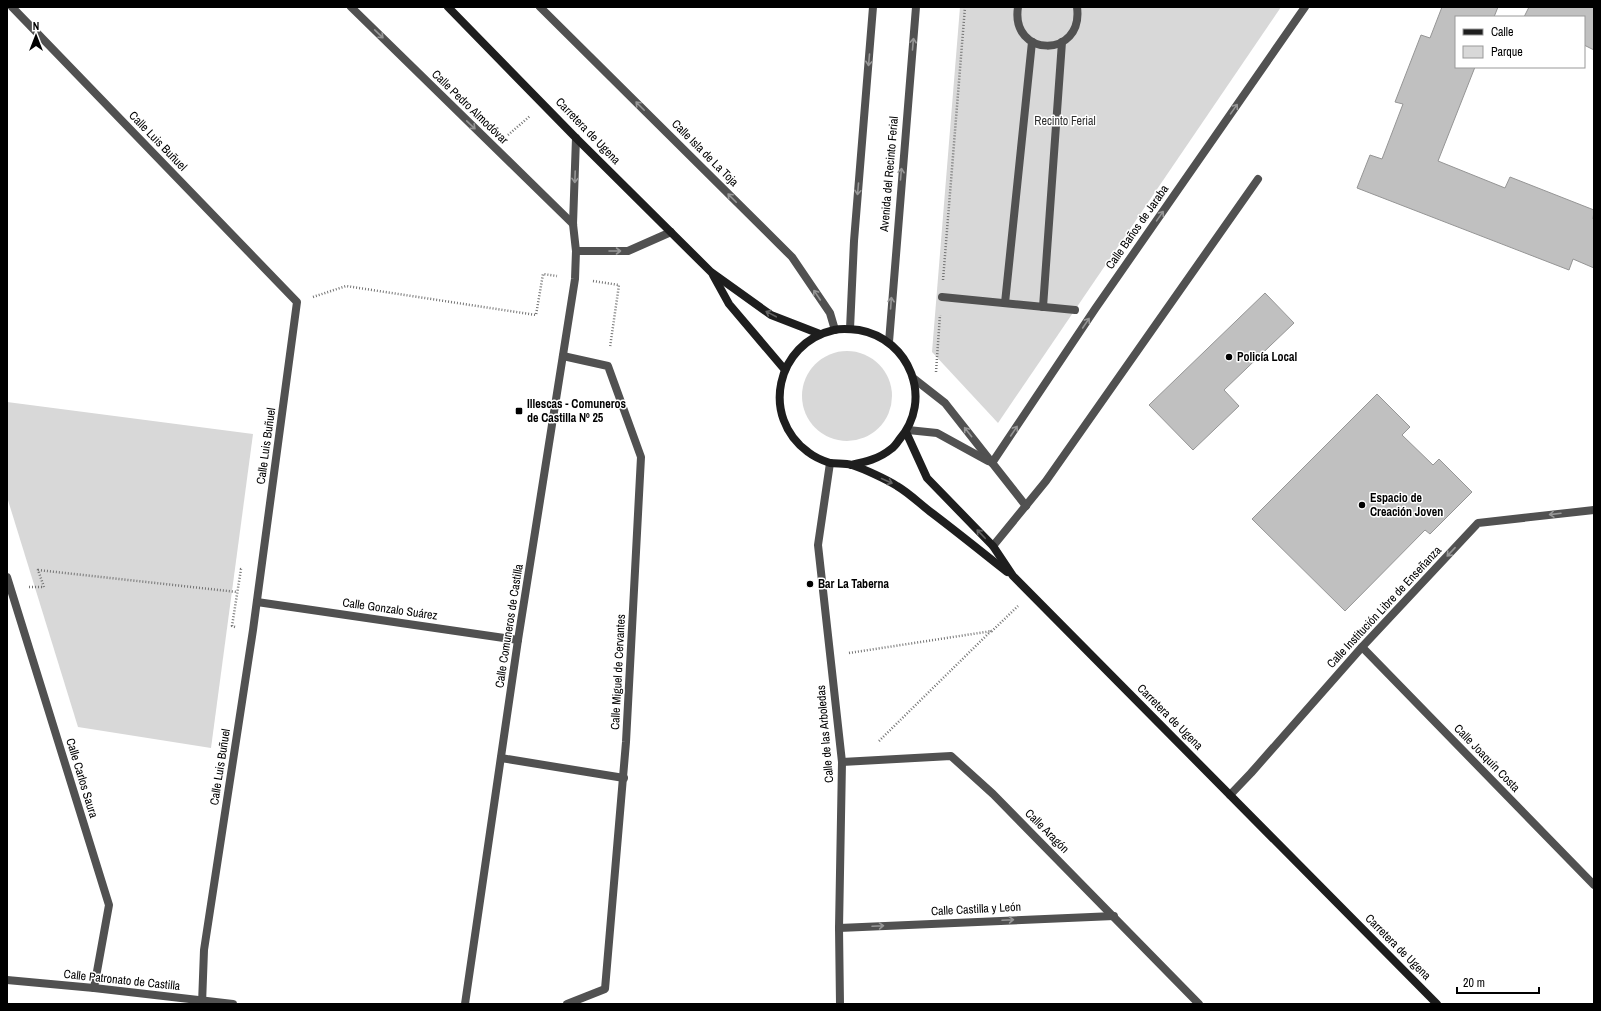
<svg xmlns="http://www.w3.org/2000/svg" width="1601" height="1011" viewBox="0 0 1601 1011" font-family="'Archivo Narrow',sans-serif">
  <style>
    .green { fill: #d8d8d8 }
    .building { fill: #c0c0c0; stroke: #959595 }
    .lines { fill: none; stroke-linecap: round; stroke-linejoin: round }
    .path { stroke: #737373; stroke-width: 2.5; stroke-dasharray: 1 2; stroke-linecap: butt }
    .street { stroke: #515151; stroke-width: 8 }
    .secondary { stroke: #1e1e1e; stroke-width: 8 }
    .oneway { stroke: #979797 }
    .oneway2 { stroke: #626262 }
    .poi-dot { fill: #000; stroke: #fff; stroke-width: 1.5 }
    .labels { text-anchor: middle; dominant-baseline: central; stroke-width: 3; stroke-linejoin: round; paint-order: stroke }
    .street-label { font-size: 12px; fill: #000; stroke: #fff }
    .park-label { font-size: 12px; fill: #2f2f2f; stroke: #fff }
    .poi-label { font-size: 12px; font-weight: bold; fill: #000; stroke: #fff; text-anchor: start }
  </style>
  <rect width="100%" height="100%" fill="#fff"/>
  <g class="green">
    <path d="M960,7H1281L998,423L932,352Z"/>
    <circle cx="847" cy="396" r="45"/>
    <path d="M7,402L253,434L211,748L78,727L7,497Z"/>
  </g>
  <g class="building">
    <path d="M1442,7H1498L1494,17H1456V67H1475L1438,161L1505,188L1510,177L1594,210L1593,219L1594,220V268L1573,259L1569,270L1357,188L1370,155L1382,159L1403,104L1395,102L1421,35L1430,38Z"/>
    <path d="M1529,7H1594V50L1584,45V17H1524Z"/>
    <path d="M1265,293L1294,323L1224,390L1239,406L1193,450L1149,405Z"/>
    <path d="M1377,394L1410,427L1402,435L1433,465L1439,459L1472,492L1430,534L1425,530L1345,611L1252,519Z"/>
  </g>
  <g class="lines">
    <g class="path">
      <path d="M508,135L530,116"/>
      <path d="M943,280L965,7"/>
      <path d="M593,281L619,285L610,347"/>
      <path d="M313,297L346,286L536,315L543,274L557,276"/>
      <path d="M936,372L940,315"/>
      <path d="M29,587H44L38,570L237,592"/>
      <path d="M235,627L232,626L241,569H243"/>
      <path d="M849,653L992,631L1018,606"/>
      <path d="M879,741L991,631"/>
    </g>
    <g class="street">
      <path d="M12,7L297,302L253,630L204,950L202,1004"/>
      <path d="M351,7L573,224"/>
      <path d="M540,7L792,257L830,313L835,330"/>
      <path d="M1018,7C1010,58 1084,59 1077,7"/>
      <path d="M576,251H628L671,232"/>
      <path d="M942,297L1075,310"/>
      <path d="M1005,303L1032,42"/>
      <path d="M1043,307L1062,42"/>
      <path d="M850,329L854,241L873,7"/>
      <path d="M889,342L916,7"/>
      <path d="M563,356L608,366L641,457L626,742L605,989L567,1004"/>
      <path d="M913,378L945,403L1026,506"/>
      <path d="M908,430L937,433L988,461"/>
      <path d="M830,463L818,545L842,762L839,928L840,1004"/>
      <path d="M992,463L1095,309L1305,7"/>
      <path d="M993,546L1046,481L1258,179"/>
      <path d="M7,577L109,905L94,988"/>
      <path d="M257,602L518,640"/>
      <path d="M1362,647L1594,885"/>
      <path d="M501,758L624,778"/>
      <path d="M842,762L951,756L993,794L1199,1004"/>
      <path d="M1230,795L1251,773L1362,647L1478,523L1594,510"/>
      <path d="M839,928L1114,916"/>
      <path d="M7,980L94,988L233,1004"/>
      <path d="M465,1004L518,640L575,279L576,251L573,224L576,138"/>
    </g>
    <g class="secondary">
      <path d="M448,7L576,138L711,272L771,315L820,334"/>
      <path d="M713,275L729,304L785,370"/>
      <path d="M906,432L927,478L993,546L1013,576L1437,1004"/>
      <path d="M851,465C865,462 879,459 891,449C894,447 897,443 899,440C934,400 910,339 859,330C851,329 842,328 834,330C776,343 760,417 808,452C813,456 824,461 830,463C837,464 845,463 852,465C864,469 886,479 897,486C909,493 920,504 932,513C957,532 982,552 1007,572"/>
    </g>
  </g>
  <defs><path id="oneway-shaft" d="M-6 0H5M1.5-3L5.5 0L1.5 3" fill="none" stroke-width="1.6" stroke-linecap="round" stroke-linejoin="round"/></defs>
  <g class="oneway">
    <use href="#oneway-shaft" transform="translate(379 34) rotate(44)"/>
    <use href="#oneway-shaft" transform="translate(913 44) rotate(-85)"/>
    <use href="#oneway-shaft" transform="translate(869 60) rotate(95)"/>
    <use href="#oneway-shaft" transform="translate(640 106) rotate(-135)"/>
    <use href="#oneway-shaft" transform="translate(1234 109) rotate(-55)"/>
    <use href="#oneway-shaft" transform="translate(471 125) rotate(44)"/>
    <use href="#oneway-shaft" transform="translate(901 174) rotate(-85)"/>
    <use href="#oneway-shaft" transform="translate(575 177) rotate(92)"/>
    <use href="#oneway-shaft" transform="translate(858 189) rotate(95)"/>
    <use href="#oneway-shaft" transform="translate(732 198) rotate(-135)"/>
    <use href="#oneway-shaft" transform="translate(1160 216) rotate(-55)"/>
    <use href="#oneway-shaft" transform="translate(615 251)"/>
    <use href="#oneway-shaft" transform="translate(817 295) rotate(-124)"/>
    <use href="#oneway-shaft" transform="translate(891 303) rotate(-86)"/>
    <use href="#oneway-shaft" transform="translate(1086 323) rotate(-56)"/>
    <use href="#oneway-shaft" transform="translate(1014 431) rotate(-56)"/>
    <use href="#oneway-shaft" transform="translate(968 432) rotate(-128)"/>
    <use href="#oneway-shaft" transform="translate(1555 514) rotate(173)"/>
    <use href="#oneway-shaft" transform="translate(1451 552) rotate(133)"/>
    <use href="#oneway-shaft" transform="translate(1008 920) rotate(-3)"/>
    <use href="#oneway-shaft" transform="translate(878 926) rotate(-3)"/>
  </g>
  <g class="oneway2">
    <use href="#oneway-shaft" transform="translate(771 314) rotate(-152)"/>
    <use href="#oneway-shaft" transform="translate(887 481) rotate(24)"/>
    <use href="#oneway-shaft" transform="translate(981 534) rotate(-134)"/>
  </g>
  <g class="poi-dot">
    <circle cx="1229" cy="357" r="4"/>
    <rect x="515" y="407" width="8" height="8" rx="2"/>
    <circle cx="1362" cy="505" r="4"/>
    <circle cx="810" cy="584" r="4"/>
  </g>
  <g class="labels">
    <g class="street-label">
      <text transform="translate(470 107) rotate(44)">Calle Pedro Almodóvar</text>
      <text transform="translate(588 131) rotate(46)">Carretera de Ugena</text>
      <text transform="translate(158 141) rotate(46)">Calle Luis Buñuel</text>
      <text transform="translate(705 153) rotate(45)">Calle Isla de La Toja</text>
      <text transform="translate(889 174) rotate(-85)">Avenida del Recinto Ferial</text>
      <text transform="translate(1137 227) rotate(-55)">Calle Baños de Jaraba</text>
      <text transform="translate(266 446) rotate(-82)">Calle Luis Buñuel</text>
      <text transform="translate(1384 607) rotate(-47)">Calle Institución Libre de Enseñanza</text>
      <text transform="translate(390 609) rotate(8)">Calle Gonzalo Suárez</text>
      <text transform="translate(509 626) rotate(-81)">Calle Comuneros de Castilla</text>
      <text transform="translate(618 672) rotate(-87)">Calle Miguel de Cervantes</text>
      <text transform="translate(1170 717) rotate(45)">Carretera de Ugena</text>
      <text transform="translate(825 734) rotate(-95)">Calle de las Arboledas</text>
      <text transform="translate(1487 758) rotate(46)">Calle Joaquín Costa</text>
      <text transform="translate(220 767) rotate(-81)">Calle Luis Buñuel</text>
      <text transform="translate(82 778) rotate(73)">Calle Carlos Saura</text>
      <text transform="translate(1047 831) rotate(45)">Calle Aragón</text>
      <text transform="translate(976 909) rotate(-3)">Calle Castilla y León</text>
      <text transform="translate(1398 947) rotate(45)">Carretera de Ugena</text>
      <text transform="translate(122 980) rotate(6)">Calle Patronato de Castilla</text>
    </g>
    <g class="park-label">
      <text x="1065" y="121">Recinto Ferial</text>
    </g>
    <g class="poi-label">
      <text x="1237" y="357">Policía Local</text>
      <text x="527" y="404">Illescas - Comuneros<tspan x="527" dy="14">de Castilla Nº 25</tspan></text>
      <text x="1370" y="498">Espacio de<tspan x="1370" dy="14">Creación Joven</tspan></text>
      <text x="818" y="584">Bar La Taberna</text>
    </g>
  </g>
  <rect width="1601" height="1011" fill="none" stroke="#000000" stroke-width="16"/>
  <rect x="1455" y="16" width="130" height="52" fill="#ffffff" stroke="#999999"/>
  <rect x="1463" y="29" width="20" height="6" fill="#1e1e1e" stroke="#999999"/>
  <text x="1491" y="36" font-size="12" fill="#000000">Calle</text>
  <rect x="1463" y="46" width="20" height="12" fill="#d8d8d8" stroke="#999999"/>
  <text x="1491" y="56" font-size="12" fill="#000000">Parque</text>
  <g transform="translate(36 36)" stroke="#ffffff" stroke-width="3" paint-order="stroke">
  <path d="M0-3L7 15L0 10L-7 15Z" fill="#000000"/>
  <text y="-6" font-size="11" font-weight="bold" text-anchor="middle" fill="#000000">N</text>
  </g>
  <path d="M1457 987v6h82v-6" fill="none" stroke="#000000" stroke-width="2"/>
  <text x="1463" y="987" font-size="12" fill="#000000" stroke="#ffffff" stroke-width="3" paint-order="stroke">20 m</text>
</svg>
